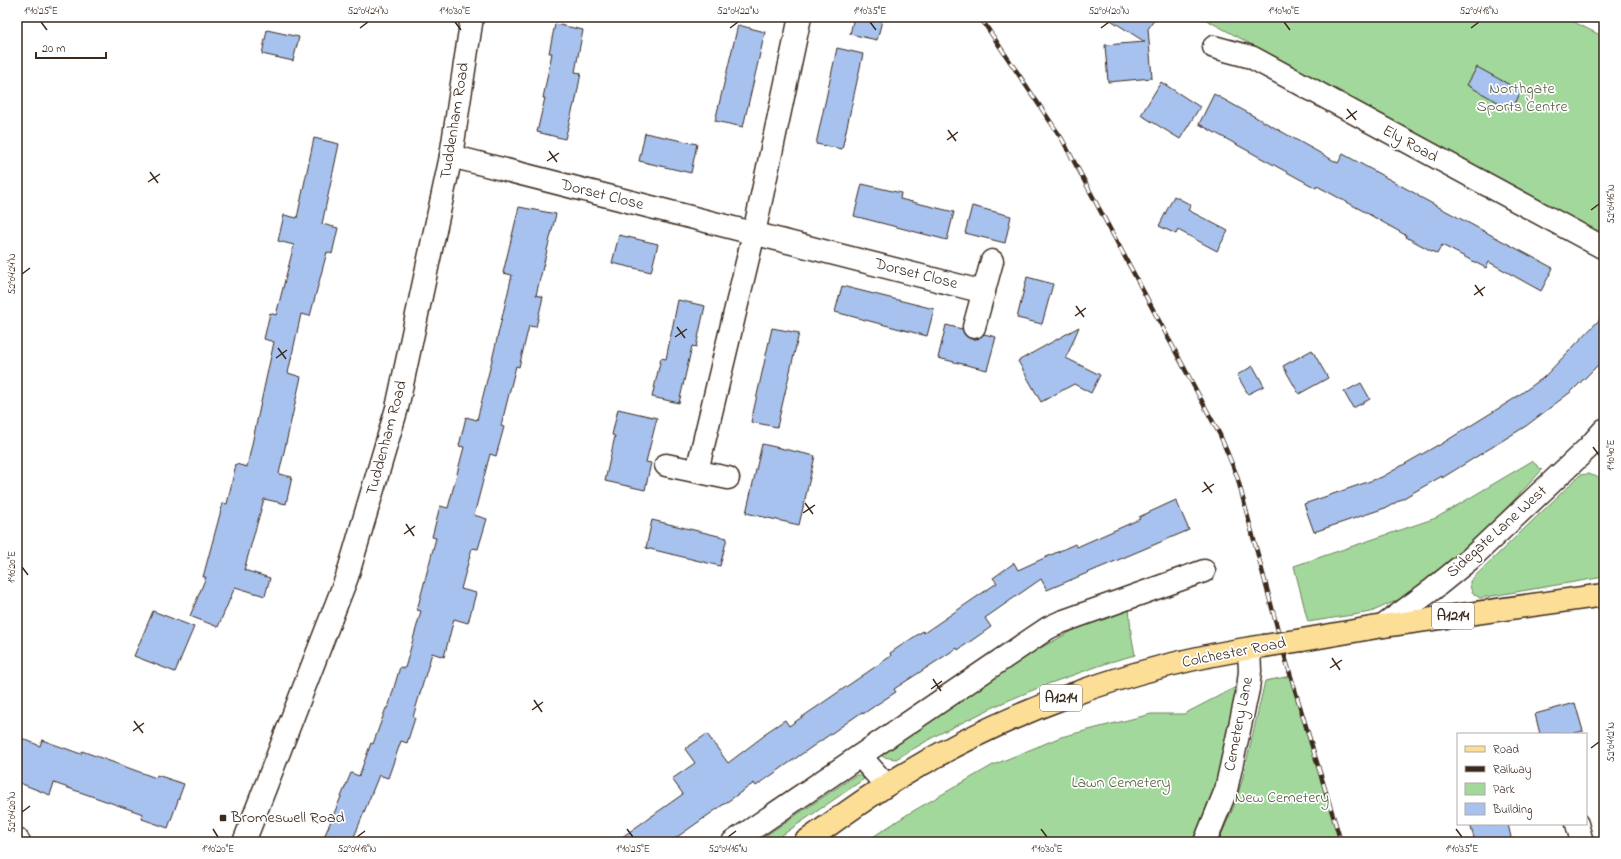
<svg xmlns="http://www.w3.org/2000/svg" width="1621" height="859" viewBox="0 0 1621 859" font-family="'Indie Flower',sans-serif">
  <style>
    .green { fill: #a3d89c; stroke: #6f815d }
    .building { fill: #a7c2ee; stroke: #3b2a1e }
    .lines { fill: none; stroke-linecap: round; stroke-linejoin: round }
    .street-casing { stroke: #3b2a1e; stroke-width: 25 }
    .secondary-casing { stroke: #3b2a1e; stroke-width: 25 }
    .primary-casing { stroke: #3b2a1e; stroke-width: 25 }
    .street { stroke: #fff; stroke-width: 22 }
    .secondary { stroke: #fff; stroke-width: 22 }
    .primary { stroke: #fcde96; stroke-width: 22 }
    .rail-casing { stroke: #3b2a1e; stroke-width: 4.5 }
    .rail { stroke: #fff; stroke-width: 3; stroke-dasharray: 9; stroke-linecap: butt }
    .primary-bridge-casing { stroke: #3b2a1e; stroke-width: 25; stroke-linecap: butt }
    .primary-bridge { stroke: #fcde96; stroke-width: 22 }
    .ticks { fill: none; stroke: #3b2a1e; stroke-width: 1.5 }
    .poi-dot { fill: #3b2a1e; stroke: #fff; stroke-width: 1.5 }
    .labels { text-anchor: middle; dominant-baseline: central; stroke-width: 3.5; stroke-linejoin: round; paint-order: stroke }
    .shield { fill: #fff; stroke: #766a62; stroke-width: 1 }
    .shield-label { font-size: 15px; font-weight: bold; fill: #3b2a1e }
    .park-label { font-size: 16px; fill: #5a5e44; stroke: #fff }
    .street-label { font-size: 16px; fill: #3b2a1e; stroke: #fff }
    .poi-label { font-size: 16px; fill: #3b2a1e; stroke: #fff; text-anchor: start }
    .neatline { fill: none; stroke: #3b2a1e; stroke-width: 1.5 }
    .ticks-label { font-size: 10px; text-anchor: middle; fill: #3b2a1e }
  </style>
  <rect width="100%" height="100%" fill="#fff"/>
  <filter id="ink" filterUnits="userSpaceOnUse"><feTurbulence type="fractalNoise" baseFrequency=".025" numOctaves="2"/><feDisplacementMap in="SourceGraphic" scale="8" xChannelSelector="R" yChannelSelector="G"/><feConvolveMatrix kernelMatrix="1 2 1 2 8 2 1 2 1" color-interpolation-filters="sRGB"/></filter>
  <g filter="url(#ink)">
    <g class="green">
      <path d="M1201,17H1564L1604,37V236Z"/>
      <path d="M1532,461L1542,470L1501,514L1436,574L1400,599L1371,612L1308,622L1294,566L1436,518Z"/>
      <path d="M1588,474L1601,478L1604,481V577L1480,598C1472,594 1470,590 1470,581L1576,479L1580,475Z"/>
      <path d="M1129,607L1131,633L1135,655L1110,662L1045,685L1000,704L937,735L896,759L883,757L879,752L1007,666L1085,624Z"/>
      <path d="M1291,676L1341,842H1218L1234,806L1242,781L1265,681Z"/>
      <path d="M1236,687L1230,731L1215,791L1192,842H865L908,814L993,765L1061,737L1151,714H1184Z"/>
      <path d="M856,775H861L864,779L772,842H756Z"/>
    </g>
    <g class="building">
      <path d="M854,17H883L877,40L850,34Z"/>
      <path d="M1106,17H1156L1148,29L1152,78L1108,82L1105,45L1145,42Z"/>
      <path d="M555,24L583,30L575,72L581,73L575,104H574L565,139L537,132L545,98H543L552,53H549Z"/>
      <path d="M738,25L765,32L743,127L715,121Z"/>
      <path d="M267,30L299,37L293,61L262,54Z"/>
      <path d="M837,48L863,54L842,149L816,144Z"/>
      <path d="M1477,67L1521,91L1512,110L1467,85Z"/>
      <path d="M1161,82L1200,107L1180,139L1141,115Z"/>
      <path d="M1214,94L1338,163L1343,154L1418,195V196L1553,268L1541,291L1489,262L1486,268L1442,245L1437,254L1406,237L1407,236L1365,212L1317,186L1316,188L1199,124Z"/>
      <path d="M645,133L697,144L691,173L639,161Z"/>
      <path d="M314,138L339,144L322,224L338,228L332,254L327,252L310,316L301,314L288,373L301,377L279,474L292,477L286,504L264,499L244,570L270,578L265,596L235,587L218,627L190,616L206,577H203L223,503L227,504L236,464L247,467L274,342L264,339L270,313L276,315L294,245L278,241L284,215L297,218Z"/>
      <path d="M862,184L901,193L900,199L954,212L947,240L854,216Z"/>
      <path d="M1174,196L1191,205L1188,210L1228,231L1217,251L1178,230L1176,234L1159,226Z"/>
      <path d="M972,206L1011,216L1005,243L965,233Z"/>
      <path d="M519,207L556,214L536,295L543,297L536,327L529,326L519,367L516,366L501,426L504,427L496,456L490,454L474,515L487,519L478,549L472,548L461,589L476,593L468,623L454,619L444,657L432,653L413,717L415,718L407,743L401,741L388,778L379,775L352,842H322L351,773L359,776L371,743L373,744L386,708H388L400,667L405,668L421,611L417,610L436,538L432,537L440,506L448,508L464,447L459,446L466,417L477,420L492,360L512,275L503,273Z"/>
      <path d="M619,235L658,244L651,272L612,263Z"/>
      <path d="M1027,277L1053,284L1042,324L1017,318Z"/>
      <path d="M842,286L934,309L927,336L835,312Z"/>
      <path d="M678,300L705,306L696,347L692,346L679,403L652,397L661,358L666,359Z"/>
      <path d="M1604,315V359L1572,391L1526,426L1442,478V476L1388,507L1314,532L1304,504L1382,477L1438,445V446L1512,400L1543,378Z"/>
      <path d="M946,325L962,329L965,335L971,339H978L984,334L996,337L987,370L938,358Z"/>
      <path d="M1079,327L1066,358L1100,375L1091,393L1074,384L1041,402L1018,361Z"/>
      <path d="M772,328L799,333L777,427L751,422Z"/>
      <path d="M1312,350L1328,378L1299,394L1283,366Z"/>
      <path d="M1253,366L1264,386L1248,394L1237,375Z"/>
      <path d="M1361,383L1370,399L1353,408L1344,392Z"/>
      <path d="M618,409L657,418L646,462L651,463L645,490L605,481L615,436L612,435Z"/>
      <path d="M762,444L815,456L799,525L746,513Z"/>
      <path d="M1176,500L1189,530L1047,590L1041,579L985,618L991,627L958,650L957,648L894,689L896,692L879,703L863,714L862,712L756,786L754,783L670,842H615L683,794L672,779L695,763L685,749L707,734L728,763L765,735L764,734L785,720L789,726L891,656L890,653L923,631L924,633L997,583L993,578L1014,563L1018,570L1075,544L1077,547L1140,519L1139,517Z"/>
      <path d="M652,520L727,538L720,566L646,548Z"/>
      <path d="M153,611L194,627L175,672L134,656Z"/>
      <path d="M1575,703L1583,731L1571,734H1540L1535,714Z"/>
      <path d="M17,736L40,746L42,740L81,754L82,751L156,778L157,775L184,784L168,828L142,819L143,814L54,783L50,795L17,782Z"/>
      <path d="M1470,824H1508L1512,842H1475Z"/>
    </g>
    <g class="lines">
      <g class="street-casing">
        <g id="street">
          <path d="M1214,47L1251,57L1604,248"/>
          <path d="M451,156L984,292"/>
          <path d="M974,327L992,261"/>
          <path d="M666,465L728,478"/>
          <path d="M697,471L754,233L800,17"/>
          <path d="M860,756L886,785"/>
          <path d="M1577,824L1582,842"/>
          <path d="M17,839L19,842"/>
          <path d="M733,842L1048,628L1061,622L1204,571"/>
          <path d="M1205,842L1226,790L1248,689L1250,671L1249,649"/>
        </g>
      </g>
      <g class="secondary-casing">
        <g id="secondary">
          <path d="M1383,626L1433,589L1470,559L1589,447L1604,430"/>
          <path d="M244,842L347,577L397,408L451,156L472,17"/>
        </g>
      </g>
      <g class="primary-casing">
        <g id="primary">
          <path d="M1302,640L1383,626L1604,595"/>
          <path d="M805,842C832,823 859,803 887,785C1001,713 1130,666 1264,646"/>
        </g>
      </g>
      <use href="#street" class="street"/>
      <use href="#secondary" class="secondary"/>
      <use href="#primary" class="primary"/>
      <g class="rail-casing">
        <path id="rail" d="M980,17L1062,139L1220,435L1237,476L1285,657L1341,842"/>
      </g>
      <use href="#rail" class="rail"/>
      <g class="primary-bridge-casing">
        <path id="primary-bridge" d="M1264,646L1302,640"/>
      </g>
      <use href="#primary-bridge" class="primary-bridge"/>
    </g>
  </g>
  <path class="ticks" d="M41,22L47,30M455,22L461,30M870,22L876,30M1284,22L1290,30M360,28L368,22M730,28L738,22M1101,28L1109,22M1471,28L1479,22M1347,109L1356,120M1346,119L1357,111M948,130L956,141M947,140L958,132M549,151L557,162M547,161L559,153M150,172L158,183M148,182L160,174M1591,210L1599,204M22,274L30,268M1475,285L1483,296M1474,295L1485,287M1076,306L1084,317M1075,316L1086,308M677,327L685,338M675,337L687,329M278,348L286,359M276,358L287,350M1593,447L1599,455M1204,482L1212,493M1202,492L1214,484M805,503L813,514M803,513L815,505M406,524L414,536M404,534L415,526M22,567L28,575M1332,658L1340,670M1330,668L1342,660M933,679L941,691M931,689L942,681M534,700L542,712M532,710L543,702M134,721L143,733M133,731L144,723M1591,748L1599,742M22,812L30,806M213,829L218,837M627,829L633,837M1041,829L1047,837M1456,829L1462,837M357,837L365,831M728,837L736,831"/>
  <rect class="poi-dot" x="219" y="814" width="8" height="8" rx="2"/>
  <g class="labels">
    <g class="shield">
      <rect x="1432" y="603" width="42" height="26" rx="3"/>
      <rect x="1040" y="685" width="42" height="26" rx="3"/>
    </g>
    <g class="shield-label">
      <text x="1453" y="616">A1214</text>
      <text x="1061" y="698">A1214</text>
    </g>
    <g class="park-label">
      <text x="1522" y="89">Northgate<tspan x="1522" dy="18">Sports Centre</tspan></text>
      <text x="1121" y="783">Lawn Cemetery</text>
      <text x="1282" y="798">New Cemetery</text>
    </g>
    <g class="street-label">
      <text transform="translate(455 121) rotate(-81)">Tuddenham Road</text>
      <text transform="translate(1410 144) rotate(29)">Ely Road</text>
      <text transform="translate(602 195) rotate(14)">Dorset Close</text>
      <text transform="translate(916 274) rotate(14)">Dorset Close</text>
      <text transform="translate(387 438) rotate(-75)">Tuddenham Road</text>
      <text transform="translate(1497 532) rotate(-42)">Sidegate Lane West</text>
      <text transform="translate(1234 653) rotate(-11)">Colchester Road</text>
      <text transform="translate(1239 724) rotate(-79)">Cemetery Lane</text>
    </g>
    <g class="poi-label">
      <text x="231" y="818">Bromeswell Road</text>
    </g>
  </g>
  <rect width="1621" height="859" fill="none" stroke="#fff" stroke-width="44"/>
  <rect x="1457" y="733" width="130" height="92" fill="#ffffff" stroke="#b1aaa5"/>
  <rect x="1465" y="746" width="20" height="6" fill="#fcde96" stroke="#b1aaa5"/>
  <text x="1493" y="753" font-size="12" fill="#3b2a1e">Road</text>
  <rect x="1465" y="766" width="20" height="6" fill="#3b2a1e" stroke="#b1aaa5"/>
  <text x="1493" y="773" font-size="12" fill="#3b2a1e">Railway</text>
  <rect x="1465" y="783" width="20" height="12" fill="#a3d89c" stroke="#b1aaa5"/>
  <text x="1493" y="793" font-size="12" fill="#3b2a1e">Park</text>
  <rect x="1465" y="803" width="20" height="12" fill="#a7c2ee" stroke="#b1aaa5"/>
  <text x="1493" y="813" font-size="12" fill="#3b2a1e">Building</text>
  <path d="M36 52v6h70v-6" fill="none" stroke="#3b2a1e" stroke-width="2"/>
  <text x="42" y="52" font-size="12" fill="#3b2a1e" stroke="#ffffff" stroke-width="3" paint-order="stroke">20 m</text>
  <rect x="22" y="22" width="1577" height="815" class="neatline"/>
  <g class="ticks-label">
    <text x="41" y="14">1°10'25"E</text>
    <text x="368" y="14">52°04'24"N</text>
    <text x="455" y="14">1°10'30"E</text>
    <text x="738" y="14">52°04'22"N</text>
    <text x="870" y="14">1°10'35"E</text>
    <text x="1109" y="14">52°04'20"N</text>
    <text x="1284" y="14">1°10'40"E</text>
    <text x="1479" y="14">52°04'18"N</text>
    <text transform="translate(1610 204) rotate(-90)" y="4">52°04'16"N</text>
    <text transform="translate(11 274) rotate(-90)" y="4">52°04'24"N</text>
    <text transform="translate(1610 455) rotate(-90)" y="4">1°10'40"E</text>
    <text transform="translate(11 567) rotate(-90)" y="4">1°10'20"E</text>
    <text transform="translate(1610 742) rotate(-90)" y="4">52°04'12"N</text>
    <text transform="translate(11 812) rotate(-90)" y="4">52°04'20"N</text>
    <text x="218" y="852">1°10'20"E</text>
    <text x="357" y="852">52°04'18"N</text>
    <text x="633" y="852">1°10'25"E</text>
    <text x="728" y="852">52°04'16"N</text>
    <text x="1047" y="852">1°10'30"E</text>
    <text x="1462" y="852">1°10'35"E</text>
  </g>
</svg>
